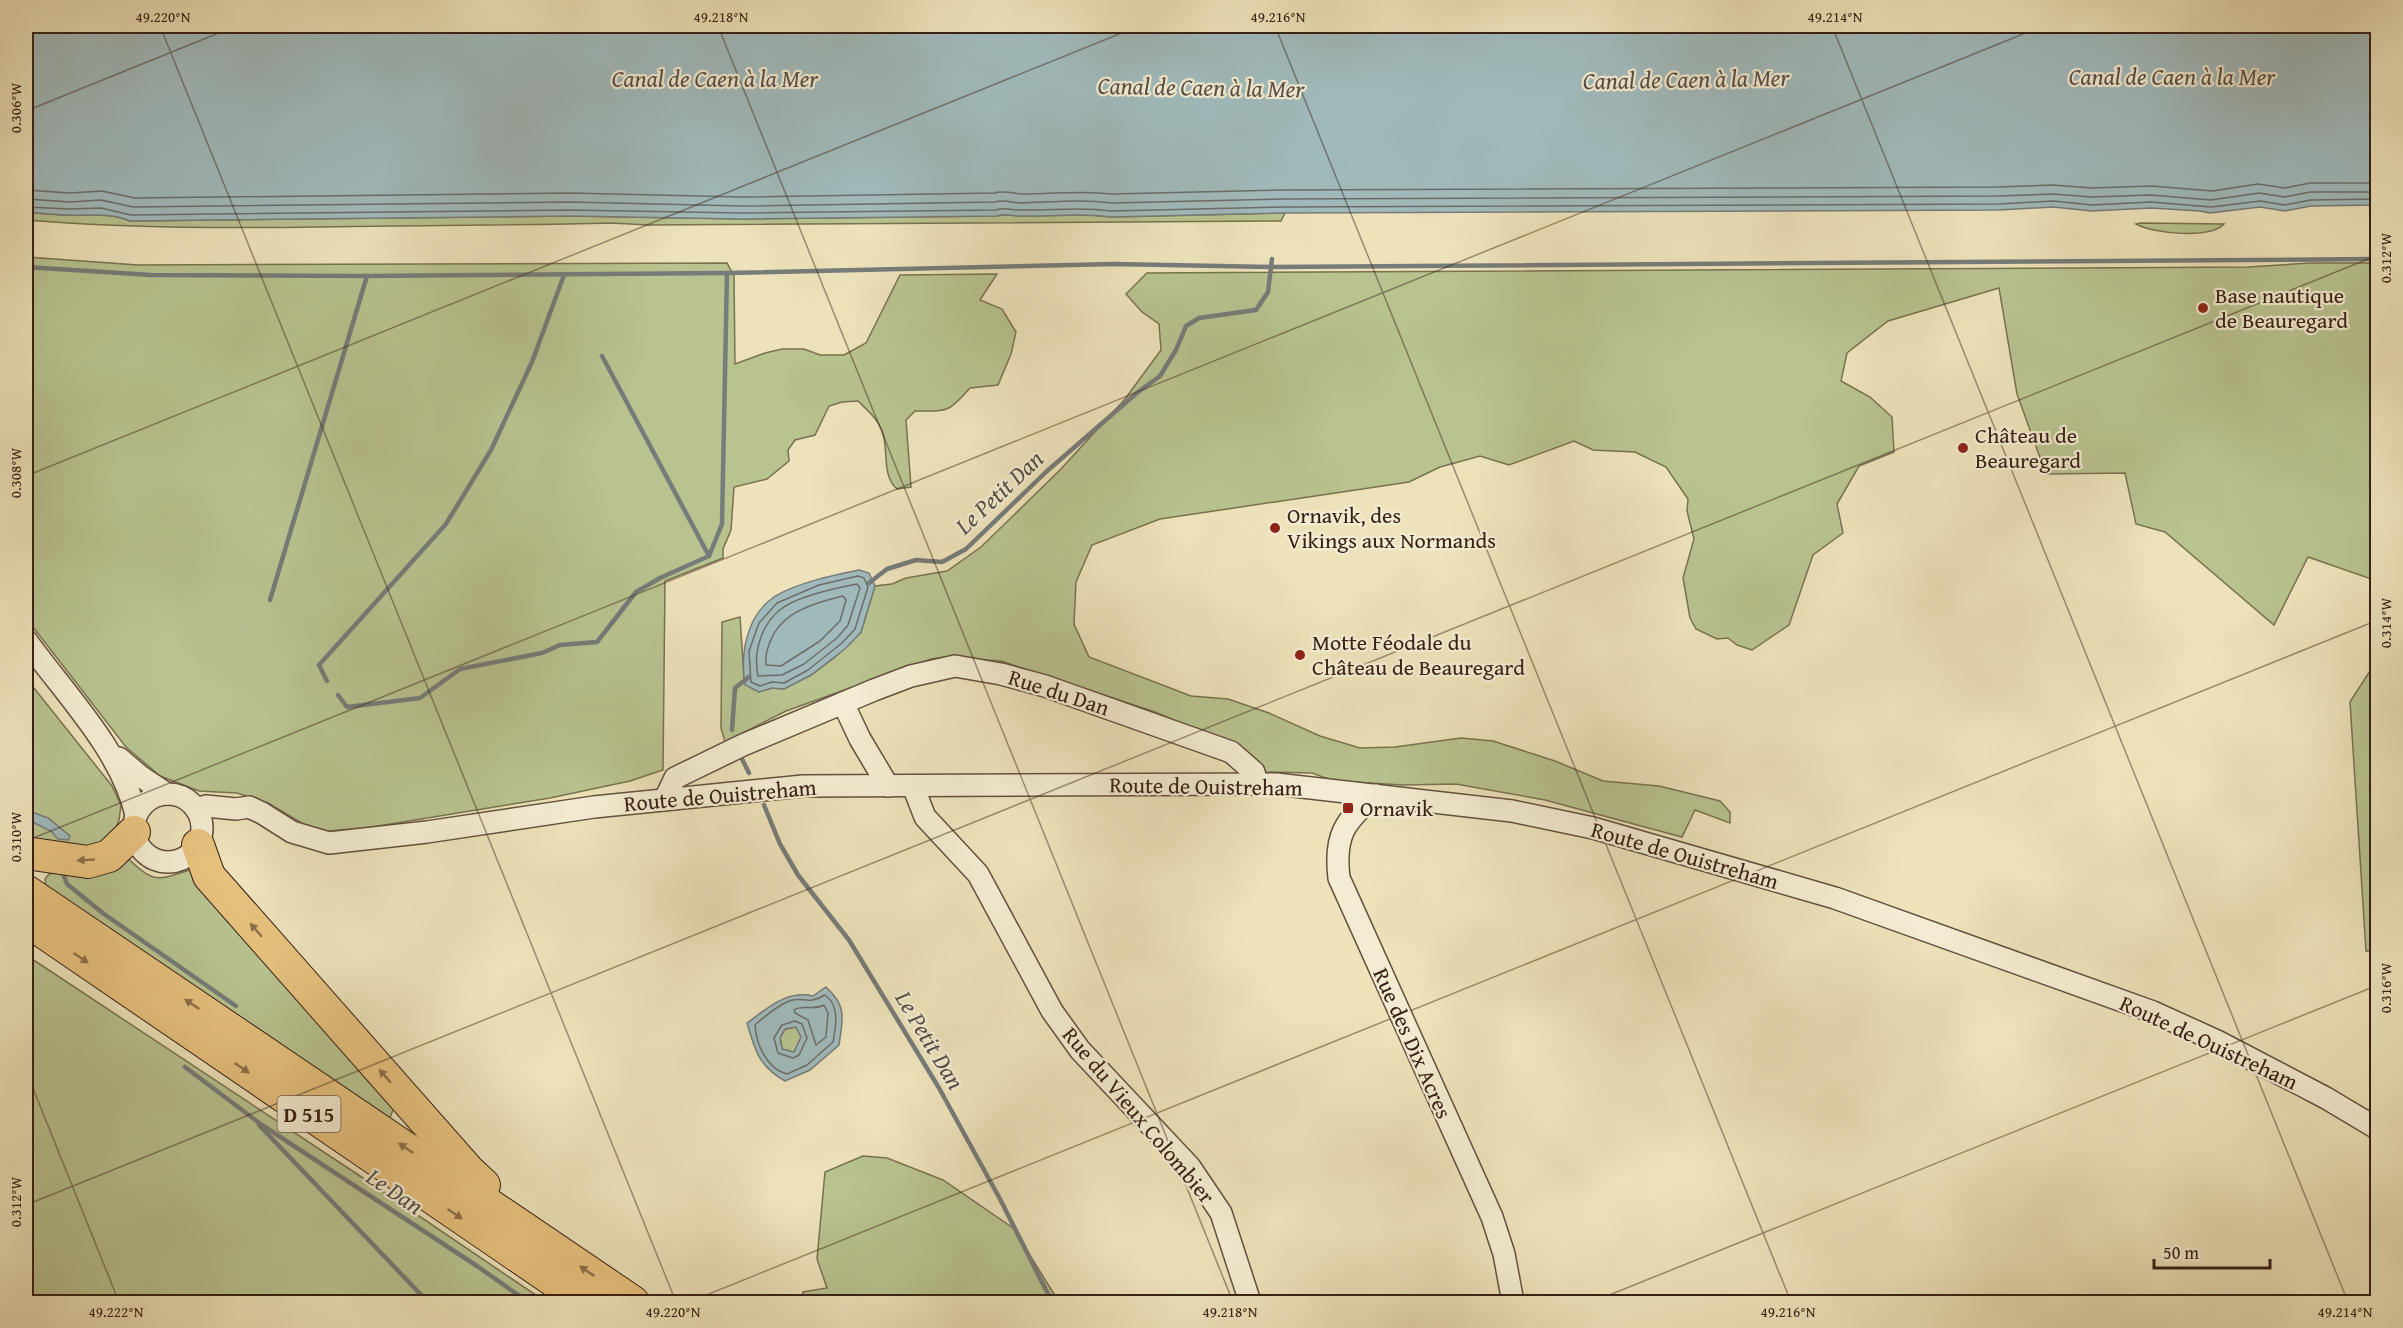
<svg xmlns="http://www.w3.org/2000/svg" width="2403" height="1328" viewBox="0 0 2403 1328" font-family="'Gentium Book Plus',serif">
  <style>
    .green { fill: #b8c390; stroke: #787252; stroke-width: 1.5 }
    .water { fill: #a0babc; stroke: #767c79; stroke-width: 1.5; fill-rule: evenodd }
    .lines { fill: none; stroke-linecap: round; stroke-linejoin: round }
    .shore { stroke: #6c6d68; stroke-width: 1.5 }
    .stream { stroke: #767c79; stroke-width: 4.5 }
    .minor-casing { stroke: #64503e; stroke-width: 24 }
    .highway-casing { stroke: #372015; stroke-width: 34 }
    .minor { stroke: #f3ecd2; stroke-width: 21 }
    .highway { stroke: #e6c17d; stroke-width: 32 }
    .oneway { fill: #8e7049 }
    .ticks { fill: none; stroke: #372015; stroke-width: 1.5; stroke-opacity: 0.45 }
    .poi-dot { fill: #8f2418; stroke: #f3ecd2; stroke-width: 2 }
    .labels { text-anchor: middle; dominant-baseline: central; stroke-width: 4.5; stroke-linejoin: round; paint-order: stroke }
    .shield { fill: #f3ecd2; stroke: #6f5d4e; stroke-width: 1.5 }
    .shield-label { font-size: 21px; font-weight: bold; fill: #372015 }
    .poi-label { font-size: 22px; fill: #372015; stroke: #f3ecd2; text-anchor: start }
    .street-label { font-size: 22px; fill: #372015; stroke: #f3ecd2 }
    .water-label { font-size: 24px; font-style: italic; fill: #564e47; stroke: #f3ecd2 }
    .neatline { fill: none; stroke: #372015; stroke-width: 2 }
    .ticks-label { font-size: 15px; text-anchor: middle; fill: #372015 }
  </style>
  <rect width="100%" height="100%" fill="#ede2ba"/>
  <filter id="stains"><feTurbulence type="fractalNoise" baseFrequency=".00333" numOctaves="4"/><feColorMatrix values="0 0 0 0 .2 0 0 0 0 .09 0 0 0 0 .02 0 0 0 .5 -.17"/></filter>
  <radialGradient id="worn" r=".72"><stop offset=".6" stop-color="#630" stop-opacity="0"/><stop offset="1" stop-color="#630" stop-opacity=".3"/></radialGradient>
  <g class="green">
    <path d="M26,212C40,213 54,215 68,215C90,216 109,212 130,221L569,216L742,219L997,216C1006,213 1011,216 1020,216C1051,217 1080,212 1111,217L1285,213L1281,221L649,225L611,223C539,225 466,225 393,226C271,228 148,230 26,220Z"/>
    <path d="M2140,223L2224,224C2210,239 2154,234 2136,224Z"/>
    <path d="M26,257L138,265L727,263L734,276L735,364L765,353L782,349H804L820,355H844L866,343L900,275L997,274L980,300L1002,309L1016,332L1011,354L998,385L970,388C948,413 948,411 915,411L906,420L911,487L897,489C881,475 889,449 882,430C877,418 867,410 858,401L842,402L829,406L815,435L795,440L788,450L789,461L767,479L734,487L731,530L723,549V558L665,581L663,770L630,781L550,798L372,827L328,831L305,825L268,803L237,793L199,791L160,776L126,747L26,618Z"/>
    <path d="M2310,263H2377V581L2308,557L2274,625L2165,532L2136,524L2125,473L2046,474L2017,394L1999,288L1888,321L1847,353L1841,381L1870,397L1892,417L1894,452L1859,466L1837,504L1843,533L1813,555L1789,625L1752,650L1737,645L1728,638L1717,639L1696,629L1690,618L1683,578L1694,539L1687,511L1688,499L1666,467L1635,452L1593,450L1574,441L1509,465L1480,456L1440,467L1409,482L1160,519L1092,545L1076,582L1074,624L1089,657L1191,696L1228,699L1269,713L1320,736L1360,748L1395,747L1461,738L1493,741L1555,761L1603,781L1659,786L1720,801L1730,812V823L1695,810L1682,837L1545,800L1456,784L1403,785L1352,782L1331,780L1312,773L1266,772L1238,747L1155,712L1080,687L1001,661L944,657L931,659L786,711L725,742L721,728L722,622L740,617L744,677L759,692L772,688L784,689L811,675L834,658L861,632L875,586L892,584L906,578L947,571L981,547L1060,470L1125,399L1161,350L1159,324L1142,312L1126,294L1147,273L2248,267Z"/>
    <path d="M2377,660V953L2366,951L2350,702Z"/>
    <path d="M26,678L112,786L121,805L119,820L112,837L86,851L26,840Z"/>
    <path d="M126,856C153,885 158,880 193,869L395,1105L389,1120L46,887L45,879L49,874Z"/>
    <path d="M26,955L360,1176L546,1302H26Z"/>
    <path d="M796,1027L801,1037L794,1053L782,1049L780,1038L785,1029Z"/>
    <path d="M863,1156L887,1158L943,1180L1013,1228L1059,1302H801L803,1292L827,1288L817,1259L825,1172Z"/>
  </g>
  <g class="water">
    <path d="M26,26H2377V205L2311,206L2285,211L2260,207L2210,213L2200,211L2151,208L2092,211L2053,207L1999,210L1285,213L1111,217C1080,212 1051,217 1020,216C1011,216 1006,213 997,216L742,219L569,216L130,221C109,212 90,216 68,215C54,215 40,213 26,212Z"/>
    <path d="M859,570L869,573L875,586L861,632L846,648L811,675L784,689L772,688L759,692L745,685C740,655 746,616 774,597C796,583 834,575 859,570Z"/>
    <path d="M26,810L48,818L70,836L68,840L58,839L51,831L26,819Z"/>
    <path d="M826,987C847,1006 843,1018 839,1045L810,1070L785,1081C759,1066 755,1051 747,1023C768,1008 786,990 813,996ZM796,1027L801,1037L794,1052L782,1049L780,1038L785,1029Z"/>
  </g>
  <g class="lines">
    <g class="shore">
      <path d="M26,190L70,193L102,191L135,198L569,193L742,197L994,193C1004,190 1011,193 1022,194C1053,194 1082,190 1112,194L1284,190L1998,187L2053,185L2092,188L2152,186L2212,191L2258,184L2285,188L2310,183H2378"/>
      <path d="M26,199L70,202L101,200L133,207L569,202L742,206L995,202C1005,199 1012,203 1022,203C1053,202 1082,199 1112,203L1284,199L1998,196L2053,194L2092,197L2151,195L2211,200L2259,193L2285,197L2310,192H2378"/>
      <path d="M26,207L70,209L101,208L131,215L569,210L742,213L996,210C1005,207 1010,210 1019,210C1052,211 1078,206 1111,211L1285,207L1999,204L2053,201L2092,205L2151,202L2211,207L2260,201L2285,205L2311,200L2378,199"/>
      <path d="M858,576L864,578L868,587L855,629L842,643L808,670L784,683L772,682L760,686L751,682L749,651L759,623L777,603L819,585Z"/>
      <path d="M857,584L860,588L848,625L837,638L804,664L782,675L758,676C753,653 761,624 781,609C798,596 836,588 857,584Z"/>
      <path d="M843,596L846,600L840,621L820,641L781,666L766,665C765,656 767,650 770,642C781,612 814,603 843,596Z"/>
      <path d="M825,995C840,1005 836,1026 833,1042L807,1065L787,1074C767,1069 756,1044 755,1025C764,1017 776,1007 787,1002C802,995 807,1006 825,995Z"/>
      <path d="M824,1005L828,1013L826,1037L816,1045L808,1020L795,1013L794,1010C802,1004 813,1011 824,1005Z"/>
      <path d="M795,1021L802,1024L807,1038L799,1055L793,1058L778,1053L774,1038L782,1025Z"/>
    </g>
    <g class="stream">
      <path d="M26,267L151,275L367,276L727,273L1114,264L1271,267L2378,259"/>
      <path d="M602,356L709,556"/>
      <path d="M869,583L887,569L916,560L942,562L966,549L1047,471L1138,392L1160,376L1176,350L1186,326L1199,318L1256,310L1268,292L1272,259"/>
      <path d="M270,600L367,276"/>
      <path d="M327,681L319,665L446,524L491,450L532,362L564,275"/>
      <path d="M338,695L347,707L420,698L460,669L542,653L560,645L597,642L636,592L660,578L709,556L722,524L727,273"/>
      <path d="M732,730L735,688L749,677"/>
      <path d="M741,757L749,773"/>
      <path d="M764,805L780,844L798,875L849,940L939,1088L1000,1199L1052,1302"/>
      <path d="M63,874L67,884L104,914L236,1006"/>
      <path d="M185,1067L262,1125L477,1266L528,1302"/>
      <path d="M259,1125L426,1300L434,1302"/>
      <path d="M511,1302L518,1295"/>
    </g>
    <g class="minor-casing">
      <g id="minor">
        <path d="M26,640C65,694 121,750 136,815"/>
        <path d="M843,703L860,739L888,786"/>
        <path d="M119,758L140,776L167,794"/>
        <path d="M913,786L925,817L978,874L1052,1011L1080,1050L1190,1167L1221,1213L1250,1302"/>
        <circle cx="168" cy="828" r="34"/>
        <path d="M1376,795C1344,821 1334,836 1339,878L1492,1217L1504,1254L1513,1302"/>
        <path d="M665,799L675,778L743,745L874,690L911,676L955,666L1001,674L1045,686L1231,752L1254,772L1257,784"/>
        <path d="M196,809L206,806L236,809L249,807L262,813L292,832L329,843L427,832L594,807L803,786L1276,784L1512,811L1593,828L1835,898L2153,1012L2217,1041L2326,1098L2378,1129"/>
      </g>
    </g>
    <g class="highway-casing">
      <g id="highway">
        <path d="M198,845L209,876L469,1171L484,1185"/>
        <path d="M26,853L88,862L109,856L134,832"/>
        <path d="M26,891L633,1302"/>
        <path d="M26,920L585,1302"/>
      </g>
    </g>
    <use href="#minor" class="minor"/>
    <use href="#highway" class="highway"/>
  </g>
  <defs><path id="oneway-solid" d="M-6-.8H1V-3.2L6.5 0L1 3.2V.8H-6Z" transform="scale(1.5)"/></defs>
  <g class="oneway">
    <use href="#oneway-solid" transform="translate(86 860) rotate(177)"/>
    <use href="#oneway-solid" transform="translate(256 930) rotate(-131)"/>
    <use href="#oneway-solid" transform="translate(81 958) rotate(34)"/>
    <use href="#oneway-solid" transform="translate(192 1004) rotate(-146)"/>
    <use href="#oneway-solid" transform="translate(242 1068) rotate(34)"/>
    <use href="#oneway-solid" transform="translate(385 1076) rotate(-131)"/>
    <use href="#oneway-solid" transform="translate(406 1148) rotate(-146)"/>
    <use href="#oneway-solid" transform="translate(455 1214) rotate(34)"/>
    <use href="#oneway-solid" transform="translate(587 1271) rotate(-146)"/>
  </g>
  <path class="ticks" d="M160,26L676,1302M718,26L1233,1302M1275,26L1791,1302M1832,26L2348,1302M26,111L236,26M26,476L1139,26M26,841L2043,26M26,1071L119,1302M26,1205L2378,255M689,1302L2378,620M1592,1302L2378,985"/>
  <g class="poi-dot">
    <circle cx="2203" cy="308" r="6"/>
    <circle cx="1963" cy="448" r="6"/>
    <circle cx="1275" cy="528" r="6"/>
    <circle cx="1300" cy="655" r="6"/>
    <rect x="1342" y="802" width="12" height="12" rx="3"/>
  </g>
  <g class="labels">
    <rect class="shield" x="277.5" y="1096" width="63" height="36" rx="4.5"/>
    <g class="shield-label">
      <text x="309" y="1114">D 515</text>
    </g>
    <g class="poi-label">
      <text x="2215" y="295">Base nautique<tspan x="2215" dy="25">de Beauregard</tspan></text>
      <text x="1975" y="435">Château de<tspan x="1975" dy="25">Beauregard</tspan></text>
      <text x="1287" y="515">Ornavik, des<tspan x="1287" dy="25">Vikings aux Normands</tspan></text>
      <text x="1312" y="642">Motte Féodale du<tspan x="1312" dy="25">Château de Beauregard</tspan></text>
      <text x="1360" y="808">Ornavik</text>
    </g>
    <g class="street-label">
      <text transform="translate(1059 692) rotate(18)">Rue du Dan</text>
      <text transform="translate(1206 786) rotate(1)">Route de Ouistreham</text>
      <text transform="translate(720 795) rotate(-5)">Route de Ouistreham</text>
      <text transform="translate(1685 855) rotate(16)">Route de Ouistreham</text>
      <text transform="translate(2209 1042) rotate(25)">Route de Ouistreham</text>
      <text transform="translate(1413 1043) rotate(66)">Rue des Dix Acres</text>
      <text transform="translate(1139 1115) rotate(50)">Rue du Vieux Colombier</text>
    </g>
    <g class="water-label">
      <text x="2172" y="76">Canal de Caen à la Mer</text>
      <text x="715" y="78">Canal de Caen à la Mer</text>
      <text transform="translate(1686 79) rotate(-1)">Canal de Caen à la Mer</text>
      <text transform="translate(1201 87) rotate(1)">Canal de Caen à la Mer</text>
      <text transform="translate(999 492) rotate(-43)">Le Petit Dan</text>
      <text transform="translate(930 1040) rotate(59)">Le Petit Dan</text>
      <text transform="translate(395 1191) rotate(34)">Le Dan</text>
    </g>
  </g>
  <rect width="2403" height="1328" fill="none" stroke="#ede2ba" stroke-width="66"/>
  <path d="M2154 1259v9h116v-9" fill="none" stroke="#372015" stroke-width="3"/>
  <text x="2163" y="1259" font-size="18" fill="#372015" stroke="#f3ecd2" stroke-width="4.5" paint-order="stroke">50 m</text>
  <rect x="33" y="33" width="2337" height="1262" class="neatline"/>
  <g class="ticks-label">
    <text x="163" y="22">49.220°N</text>
    <text x="721" y="22">49.218°N</text>
    <text x="1278" y="22">49.216°N</text>
    <text x="1835" y="22">49.214°N</text>
    <text transform="translate(16 108) rotate(-90)" y="5">0.306°W</text>
    <text transform="translate(2386 258) rotate(-90)" y="5">0.312°W</text>
    <text transform="translate(16 473) rotate(-90)" y="5">0.308°W</text>
    <text transform="translate(2386 623) rotate(-90)" y="5">0.314°W</text>
    <text transform="translate(16 837) rotate(-90)" y="5">0.310°W</text>
    <text transform="translate(2386 988) rotate(-90)" y="5">0.316°W</text>
    <text transform="translate(16 1202) rotate(-90)" y="5">0.312°W</text>
    <text x="116" y="1317">49.222°N</text>
    <text x="673" y="1317">49.220°N</text>
    <text x="1230" y="1317">49.218°N</text>
    <text x="1788" y="1317">49.216°N</text>
    <text x="2345" y="1317">49.214°N</text>
  </g>
  <rect width="100%" height="100%" filter="url(#stains)"/>
  <rect width="100%" height="100%" fill="url(#worn)"/>
</svg>
